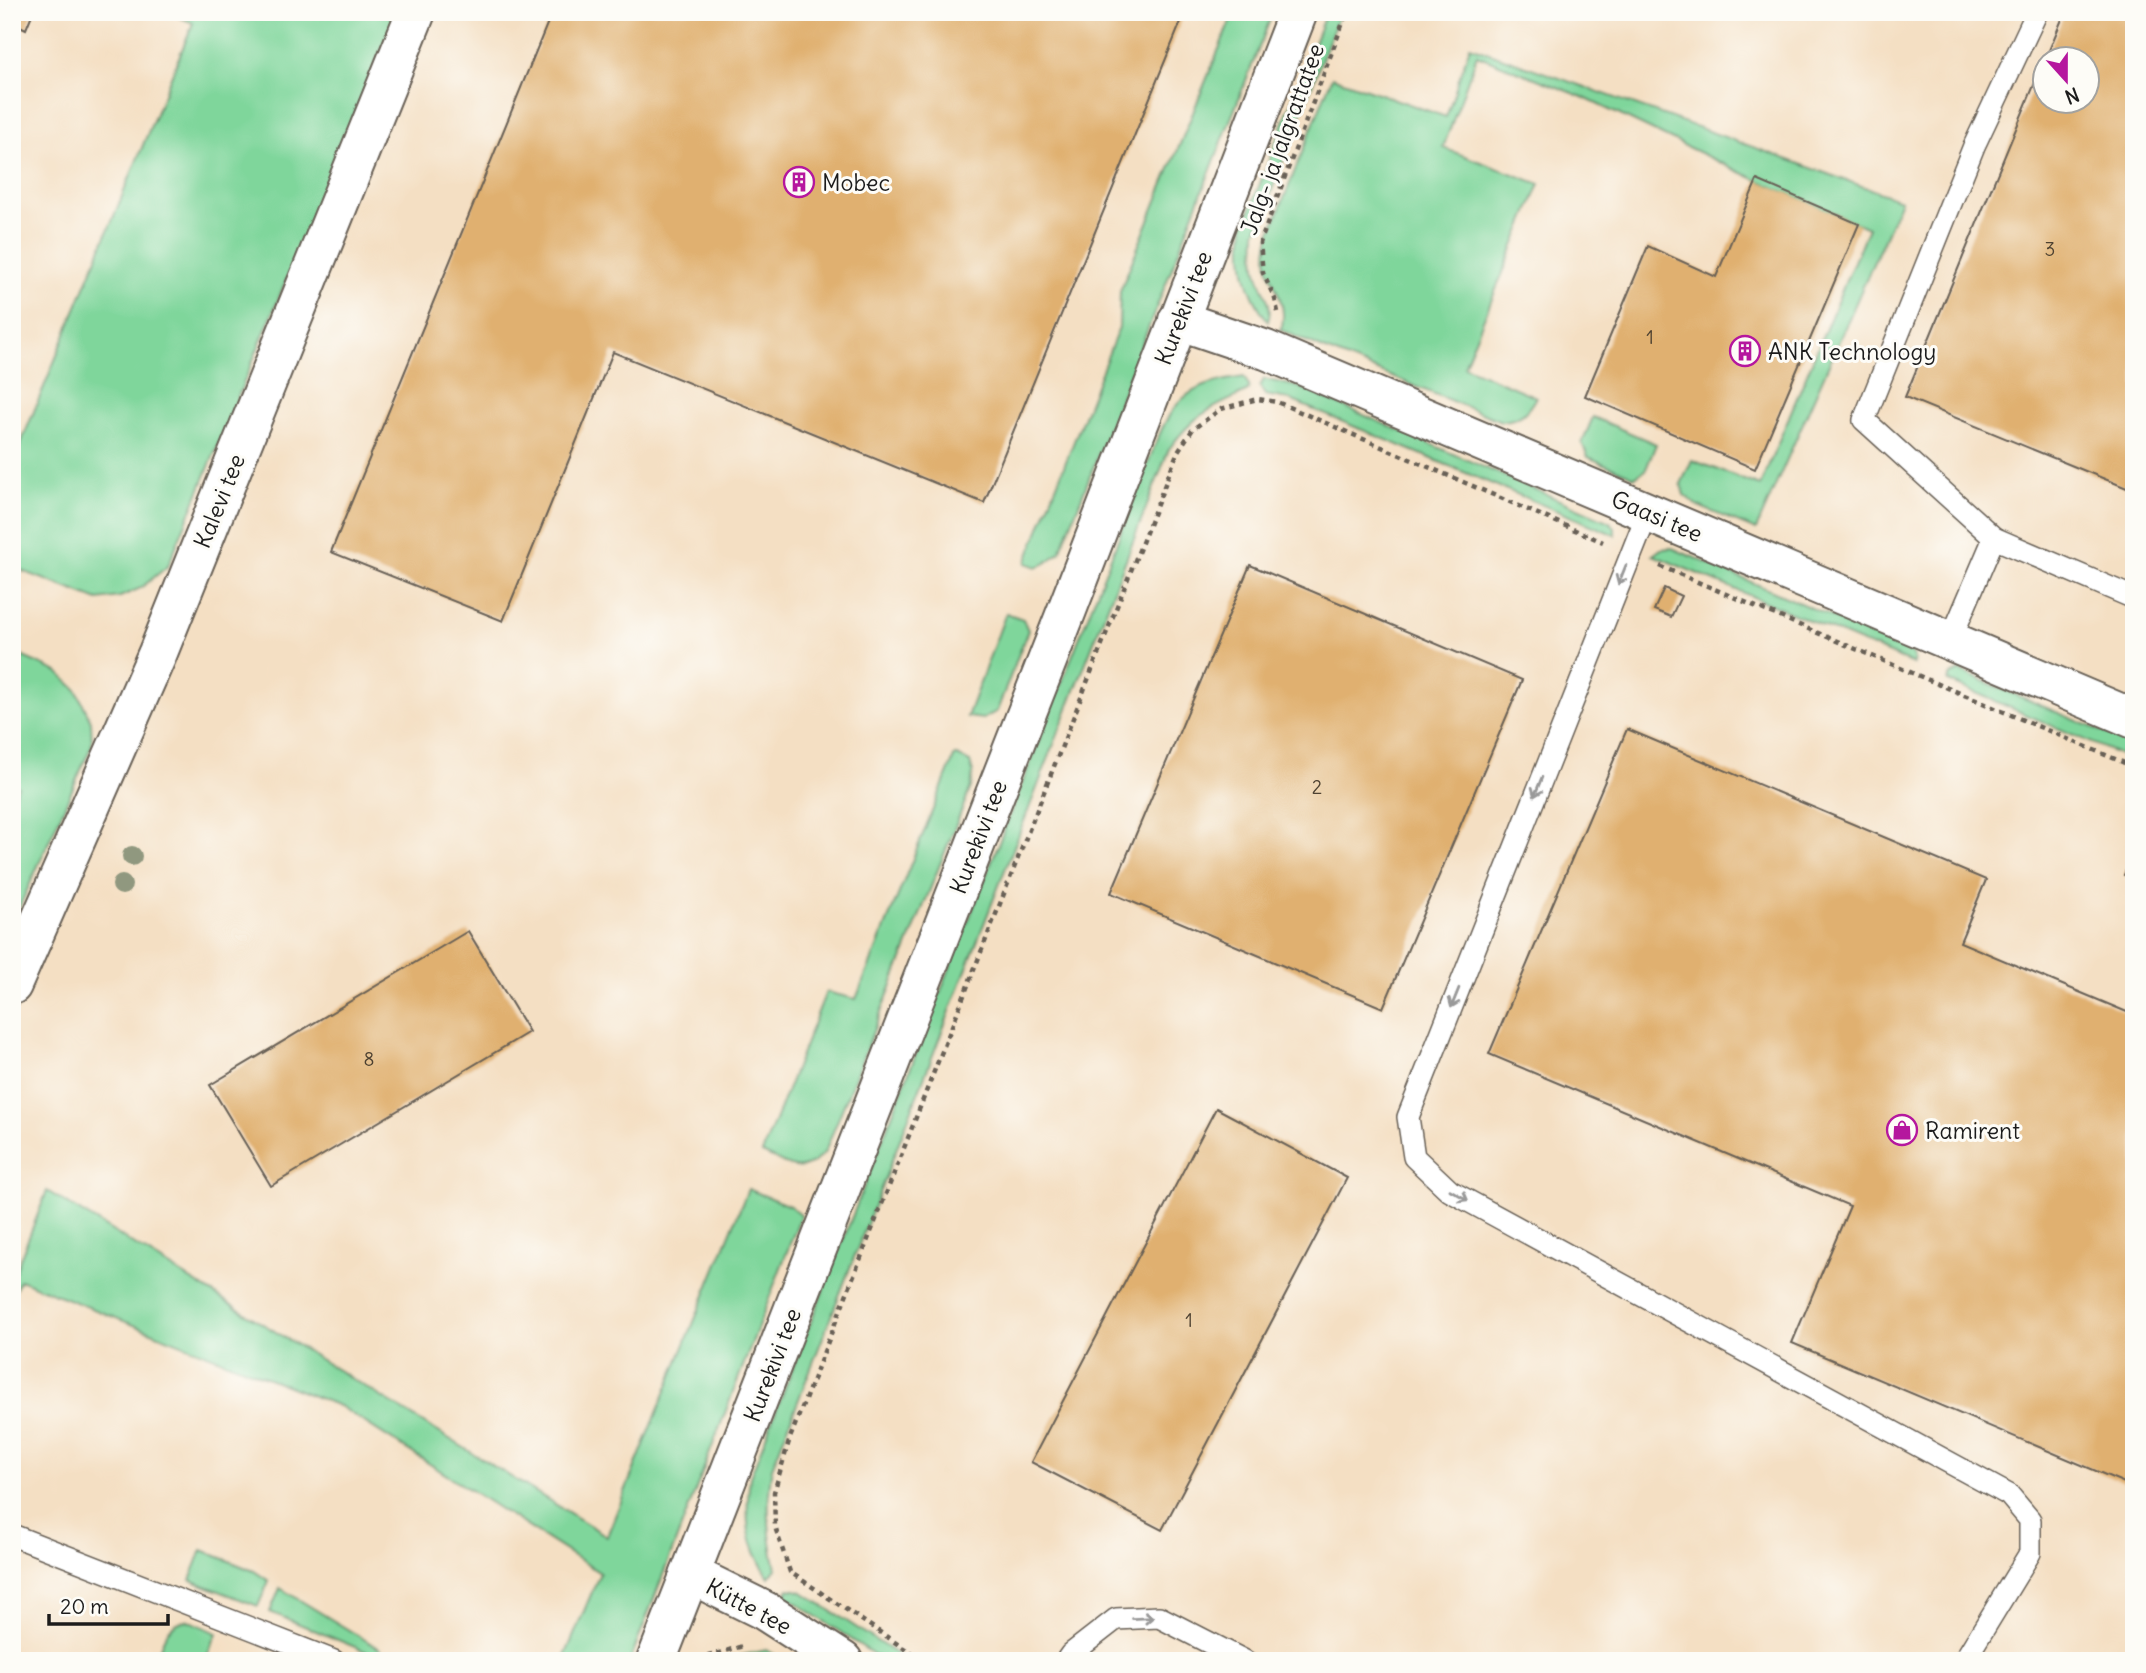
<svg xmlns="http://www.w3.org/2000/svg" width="2146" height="1673" viewBox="0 0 2146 1673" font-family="Delius,sans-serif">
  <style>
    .green { fill: #7fd69b; stroke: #4e795c; stroke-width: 2 }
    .building { fill: #e0b06f }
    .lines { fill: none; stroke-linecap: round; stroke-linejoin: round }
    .service-casing { stroke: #686056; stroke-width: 24 }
    .minor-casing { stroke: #686056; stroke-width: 42 }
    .path { stroke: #686056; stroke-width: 4.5; stroke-dasharray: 5 5; stroke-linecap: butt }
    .service { stroke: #fff; stroke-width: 21 }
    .minor { stroke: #fff; stroke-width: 38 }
    .tree { fill: #90987f }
    .oneway { stroke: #999 }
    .labels { text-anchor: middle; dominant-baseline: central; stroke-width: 6; stroke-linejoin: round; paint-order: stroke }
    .number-label { font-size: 19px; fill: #4d4131 }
    .street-label { font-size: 23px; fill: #1c1c1c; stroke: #fdfcf7 }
    .poi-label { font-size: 23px; fill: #1c1c1c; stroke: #fdfcf7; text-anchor: start }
  </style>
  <rect width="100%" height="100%" fill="#fdfcf7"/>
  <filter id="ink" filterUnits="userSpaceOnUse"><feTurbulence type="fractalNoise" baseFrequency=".0143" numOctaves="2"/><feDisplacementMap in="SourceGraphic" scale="14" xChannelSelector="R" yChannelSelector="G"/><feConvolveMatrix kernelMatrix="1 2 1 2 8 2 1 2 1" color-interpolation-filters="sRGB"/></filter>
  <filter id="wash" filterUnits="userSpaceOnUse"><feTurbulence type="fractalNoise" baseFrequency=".00686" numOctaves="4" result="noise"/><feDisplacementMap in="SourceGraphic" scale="28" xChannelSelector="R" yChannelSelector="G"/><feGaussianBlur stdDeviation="1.57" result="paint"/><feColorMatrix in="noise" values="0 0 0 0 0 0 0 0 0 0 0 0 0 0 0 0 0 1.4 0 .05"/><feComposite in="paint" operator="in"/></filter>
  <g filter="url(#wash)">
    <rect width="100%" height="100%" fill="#f4dfc3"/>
    <g class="green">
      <path d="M168,12H397L168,566L141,588L120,597L98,600L12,567V465L193,23Z"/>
      <path d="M1234,12H1273L1060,552L1046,563L1037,567L1026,563L1119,327L1120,291Z"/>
      <path d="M1326,12H1340L1256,232C1256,243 1254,255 1256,266C1258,285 1275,302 1268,321C1245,291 1240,261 1244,225Z"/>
      <path d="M1470,46L1901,200L1756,530L1698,506L1684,495L1681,484L1692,460L1760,486L1868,228L1757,180L1580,96L1477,55L1443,148L1540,184L1464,366L1536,397C1527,413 1520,420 1501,421L1321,348L1281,330C1288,306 1276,292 1269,270C1265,256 1268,244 1271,231L1332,77L1446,117Z"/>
      <path d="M1244,377L1249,386L1248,391C1209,410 1196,412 1169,449L772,1468C766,1502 768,1535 776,1569L769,1577C745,1543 745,1517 750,1477L1155,445C1175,395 1191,385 1244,377Z"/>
      <path d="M1264,379L1299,387L1610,522L1615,528V535L1288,399L1265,395L1260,387Z"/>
      <path d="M1593,417L1656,444L1646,469L1635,477L1588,457L1582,443Z"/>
      <path d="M1672,548L1909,650L1914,657L1913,664L1653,555L1661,549Z"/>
      <path d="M1006,613L1023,619L1028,630L997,711L983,719L967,717Z"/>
      <path d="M12,652L58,672L76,689L91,721L92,745L12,924V800L18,786L12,783Z"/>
      <path d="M1960,671L2134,745V761L1948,681L1951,675Z"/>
      <path d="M955,755L970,762L973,773L971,787L825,1152C801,1178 790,1166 762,1153L826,992L856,999Z"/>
      <path d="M748,1189L790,1206L801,1215L630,1661H563L600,1573L339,1406L20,1280L12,1297V1280L47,1191L607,1536Z"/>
      <path d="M202,1550L254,1571L269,1581L258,1606L190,1580Z"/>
      <path d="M280,1588L380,1649L384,1654L382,1657H379L270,1612Z"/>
      <path d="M788,1589L801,1591L907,1661H884L786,1596Z"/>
      <path d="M188,1620L217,1633L205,1661H155C163,1642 165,1623 188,1620Z"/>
      <path d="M767,1650L785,1661H729V1658Z"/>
    </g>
    <g id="blocks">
      <g class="building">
        <path d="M12,12H33L26,29L12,22Z"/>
        <path d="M552,12H1185L984,503L613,352L503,621L331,552Z"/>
        <path d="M2065,12H2134V491L1905,397L2044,61V102H2086V60H2045Z"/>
        <path d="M1757,180L1859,224L1755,469L1585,396L1648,246L1716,277Z"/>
        <path d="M1250,565L1522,680L1383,1008L1111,893Z"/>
        <path d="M1664,588L1681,596L1671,617L1654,610Z"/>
        <path d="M1627,729L1986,880L1960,942L2134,1015V1487L1792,1343L1850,1206L1489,1054Z"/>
        <path d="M2134,852V879L2124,875Z"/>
        <path d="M468,931L529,1032L271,1186L210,1085Z"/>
        <path d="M1216,1108L1347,1178L1162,1530L1031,1462Z"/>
      </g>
    </g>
  </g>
  <g filter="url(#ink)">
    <use href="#blocks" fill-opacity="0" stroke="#686056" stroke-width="2"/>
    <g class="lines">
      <g class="service-casing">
        <g id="service">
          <path d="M1648,512L1408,1117L1414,1157L1450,1191L2009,1495L2030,1520V1553L1964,1661"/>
          <path d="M1994,538L1864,420L1974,146L2037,12"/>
          <path d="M1950,641L1994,538L2134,598"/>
          <path d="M12,1535L334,1661"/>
          <path d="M1066,1661L1071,1654L1116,1619L1159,1617L1245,1661"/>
        </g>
      </g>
      <g class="minor-casing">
        <g id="minor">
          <path d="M1178,320L1266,350L2134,719"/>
          <path d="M12,985L157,655L416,12"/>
          <path d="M690,1574L765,1611L843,1661"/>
          <path d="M656,1661L1067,610L1298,12"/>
        </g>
      </g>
      <g class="path">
        <path d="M1278,312L1275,299L1263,273L1260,243L1347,12"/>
        <path d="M1660,566L2134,767"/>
        <path d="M698,1659L743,1646"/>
        <path d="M923,1661L790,1572L775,1527L774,1492L790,1438L1178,451L1193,429L1221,409L1257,399L1277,402L1603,542"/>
      </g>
      <use href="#service" class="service"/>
      <use href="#minor" class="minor"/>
    </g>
    <g class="tree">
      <circle cx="132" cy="856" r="10"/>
      <circle cx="122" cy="885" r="10"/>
    </g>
    <defs><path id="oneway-shaft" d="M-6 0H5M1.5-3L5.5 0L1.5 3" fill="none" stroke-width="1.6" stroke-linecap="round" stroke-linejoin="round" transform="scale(1.75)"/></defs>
    <g class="oneway">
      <use href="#oneway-shaft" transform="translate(1622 575) rotate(112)"/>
      <use href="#oneway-shaft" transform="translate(1538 787) rotate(112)"/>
      <use href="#oneway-shaft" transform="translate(1455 998) rotate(112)"/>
      <use href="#oneway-shaft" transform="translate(1459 1195) rotate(30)"/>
      <use href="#oneway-shaft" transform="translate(1143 1618) rotate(-3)"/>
    </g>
  </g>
  <defs>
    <g id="building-ring" transform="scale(1.575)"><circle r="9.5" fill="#fdfcf7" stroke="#b5179e" stroke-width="1.5"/><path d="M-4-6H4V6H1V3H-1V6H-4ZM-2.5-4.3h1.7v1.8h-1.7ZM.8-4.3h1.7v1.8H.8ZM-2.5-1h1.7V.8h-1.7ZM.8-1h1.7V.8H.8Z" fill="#b5179e"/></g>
    <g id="shop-ring" transform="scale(1.575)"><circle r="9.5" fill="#fdfcf7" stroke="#b5179e" stroke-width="1.5"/><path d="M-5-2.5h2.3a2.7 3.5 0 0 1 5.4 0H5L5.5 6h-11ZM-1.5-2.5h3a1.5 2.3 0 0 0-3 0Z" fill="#b5179e"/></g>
  </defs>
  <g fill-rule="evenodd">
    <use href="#building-ring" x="799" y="182"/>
    <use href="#building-ring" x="1745" y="351"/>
    <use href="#shop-ring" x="1902" y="1130"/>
  </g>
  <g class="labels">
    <g class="number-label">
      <text x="2050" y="249">3</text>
      <text x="1650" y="337">1</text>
      <text x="1317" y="787">2</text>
      <text x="369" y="1059">8</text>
      <text x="1189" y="1320">1</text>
    </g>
    <g class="street-label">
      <text transform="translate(1282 139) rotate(-70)">Jalg- ja jalgrattatee</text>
      <text transform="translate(1183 308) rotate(-69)">Kurekivi tee</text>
      <text transform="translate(219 501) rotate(-68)">Kalevi tee</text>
      <text transform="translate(1657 516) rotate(23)">Gaasi tee</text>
      <text transform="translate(978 837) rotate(-69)">Kurekivi tee</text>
      <text transform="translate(772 1365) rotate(-69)">Kurekivi tee</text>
      <text transform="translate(749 1606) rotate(28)">Kütte tee</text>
    </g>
    <g class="poi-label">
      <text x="822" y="182">Mobec</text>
      <text x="1768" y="351">ANK Technology</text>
      <text x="1925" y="1130">Ramirent</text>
    </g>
  </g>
  <rect width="2146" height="1673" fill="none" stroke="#fdfcf7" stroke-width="42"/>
  <g transform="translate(2066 80) rotate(159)"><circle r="33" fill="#fdfcf7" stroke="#a3a29f" stroke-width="2"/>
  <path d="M0-5L12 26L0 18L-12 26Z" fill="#b5179e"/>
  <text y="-10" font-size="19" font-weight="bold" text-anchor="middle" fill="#1c1c1c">N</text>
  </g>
  <path d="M49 1614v10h119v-10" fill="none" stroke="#1c1c1c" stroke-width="3.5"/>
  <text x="60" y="1614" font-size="21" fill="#1c1c1c" stroke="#fdfcf7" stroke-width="5" paint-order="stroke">20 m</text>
</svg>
